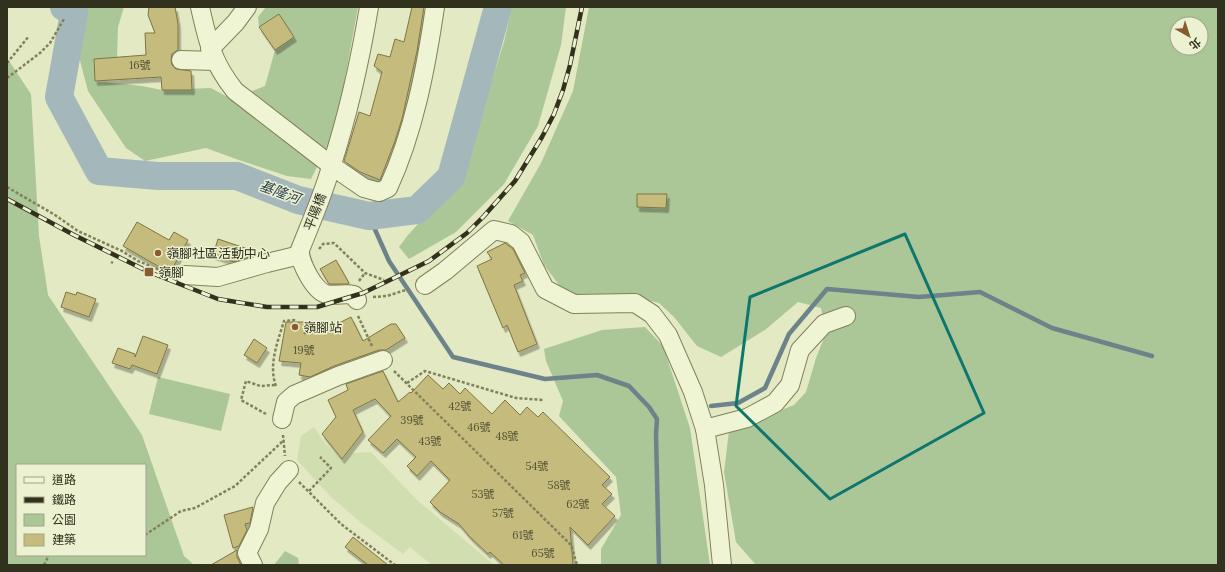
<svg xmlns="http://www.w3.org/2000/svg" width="1225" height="572" viewBox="0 0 1225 572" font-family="Lora,'Noto Sans TC',serif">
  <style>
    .farmland { fill: #d0deb0 }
    .green { fill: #abc697; fill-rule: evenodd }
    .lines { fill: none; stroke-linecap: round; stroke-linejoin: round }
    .stream { stroke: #6c8389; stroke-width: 4.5 }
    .river { stroke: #a4b8bc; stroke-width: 28 }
    .building { fill: #c4bb7c; stroke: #7e7543; filter: url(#shadow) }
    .minor-casing { stroke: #81815b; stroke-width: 20 }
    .path { stroke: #81815b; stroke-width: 2.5; stroke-dasharray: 3 2; stroke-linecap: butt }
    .minor { stroke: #eff5d4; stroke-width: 18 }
    .rail-casing { stroke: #32311e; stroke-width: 4.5 }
    .rail { stroke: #ecf1d1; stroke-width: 3; stroke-dasharray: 9; stroke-linecap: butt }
    .marked { fill: none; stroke: #0f766e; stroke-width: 3; stroke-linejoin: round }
    .poi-dot { fill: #8a5a31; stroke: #ecf1d1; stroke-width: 1.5 }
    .labels { text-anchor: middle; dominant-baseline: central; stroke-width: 3; stroke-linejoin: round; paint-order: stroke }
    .number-label { font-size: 11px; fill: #565436 }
    .street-label { font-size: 13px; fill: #32311e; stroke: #ecf1d1 }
    .poi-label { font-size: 13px; fill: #32311e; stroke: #ecf1d1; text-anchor: start }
    .water-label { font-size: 14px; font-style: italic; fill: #2e4351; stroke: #ecf1d1 }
  </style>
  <defs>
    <filter id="shadow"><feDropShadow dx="2.5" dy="4.5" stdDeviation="0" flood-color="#0004"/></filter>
  </defs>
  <rect width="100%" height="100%" fill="#e3e9c2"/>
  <path class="farmland" d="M314,427L324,442L344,462L353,453L371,452L416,499L494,565H432L410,547L403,554L364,525L331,497L297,460L301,436Z"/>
  <g class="green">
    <path d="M85,7H124L118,27L117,57L94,59L95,81L142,86L162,90L211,88L231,99L265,86L275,50L294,37L279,14L259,27L258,17L266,7H358L336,128L311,179L287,176L236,159L206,148L145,161L126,148L88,91L78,53Z"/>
    <path d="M512,7H566L561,45L538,126L504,184L456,232L409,259L399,247L408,235L462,176L504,42Z"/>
    <path d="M589,7H1218V565H756L736,542L724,472L729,431L794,405L806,392L816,358L826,333L821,308L798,302L765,330L721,357L697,346L674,317L659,303L626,295L572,296L559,285L544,265L533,235L508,221L541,163L573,91ZM1177,24H1201V48H1177Z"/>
    <path d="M7,58L31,94L39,236L48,295L142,435L184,556L194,565H7ZM17,465H145V555H17Z"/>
    <path d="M645,327L663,346L690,428L710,565H601V549L621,515L616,477L559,416L563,401L546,361L544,349L602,330Z"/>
    <path d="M158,377L230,394L221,431L149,414Z"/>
    <path d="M285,551L298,558L299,565H274Z"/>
  </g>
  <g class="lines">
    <g class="stream">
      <path d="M369,216L389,261L453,357L545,379L597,375L629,386L649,407L657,419L656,434L659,565"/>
      <path d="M711,406L738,403L765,388L789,334L827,289L919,297L980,292L1052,328L1152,356"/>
    </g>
    <path class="river" d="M64,7L74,13L59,97L99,171L158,176H237L298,200L369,216L417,210L451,177L498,7"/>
  </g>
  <g class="building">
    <path d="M149,7H175L178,24V50L172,54L171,60L172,65L176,69L191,71L192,90H162L161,77L95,81L94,59L146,55L145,33H155L148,15Z"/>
    <path d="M412,7H424L417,51L402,119L395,141L380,180L360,172L344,161L359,112L370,116L382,72L374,66L378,54L390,57L395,39L404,42Z"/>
    <path d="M279,14L294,37L275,50L259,27Z"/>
    <path d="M637,194H667L666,208L637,207Z"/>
    <path d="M137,222L169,240L174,232L188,240L170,273L123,246Z"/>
    <path d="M218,239L251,250L249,257L234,262L213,255Z"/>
    <path d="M505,243L513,249L525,273L520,275L523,281L514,285L537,344L518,352L507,325L503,328L477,266L492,259L487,252Z"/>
    <path d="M336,260L349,283L347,284H329L320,269Z"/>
    <path d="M66,292L76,295L77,292L96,299L89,317L61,307Z"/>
    <path d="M351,317L363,341L391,324H396L405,338L386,350H379L334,366L310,377L299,375L301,363L279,361L286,322H307L304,334L327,329Z"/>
    <path d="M143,336L168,345L157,374L132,365L130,369L112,363L118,348L135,354V357Z"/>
    <path d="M254,339L267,348L257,363L244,355Z"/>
    <path d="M383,371L398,402L410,392L411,393L428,375L443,389L449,383L460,394L465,388L492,414L505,400L520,415L527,407L538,417L543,412L610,477L602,485L612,494L602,504L615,516L588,545L570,527L573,565H504L490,552L488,554L469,536L459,524L440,512L430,502L450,480L431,461L417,476L407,466L416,457L397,439L383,453L368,440L391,416L375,399L353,410L363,432L342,459L322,434L336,417L328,400L348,390L346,384Z"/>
    <path d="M253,507L250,523L245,524L247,530L239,546L233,548L224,515Z"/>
    <path d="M353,537L388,565H368L345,547Z"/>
    <path d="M237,550V557L241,565H211Z"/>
  </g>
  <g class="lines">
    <g class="minor-casing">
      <g id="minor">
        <path d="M200,7C208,42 212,62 235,91L332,166L364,188L379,192L388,188C414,132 426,68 435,7"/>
        <path d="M210,49L236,22L247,7"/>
        <path d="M181,60L216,61"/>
        <path d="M185,275L218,277L267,263L300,255"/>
        <path d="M425,285L445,271L494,230L511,234L521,242L545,289L574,304L635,303L652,314L668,335L693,392L705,429L714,485L722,565"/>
        <path d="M357,300L354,295C345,293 336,296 326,294C314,291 299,261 300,250C311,222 323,195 331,167C348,115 360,61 369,7"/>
        <path d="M282,419L286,402L294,395L338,376L383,360"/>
        <path d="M705,429L747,418L775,403L790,385L800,350L824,324L846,316"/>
        <path d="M253,565L247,553L259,529L265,503L278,482L289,470"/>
      </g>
    </g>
    <g class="path">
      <path d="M7,63L29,36"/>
      <path d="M7,78L40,53L50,43L64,19"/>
      <path d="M7,187L55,215L78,231L122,251L138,261L170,274"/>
      <path d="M319,249L323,244L334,243L365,273L384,280"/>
      <path d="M111,262L113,263"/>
      <path d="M359,281L365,273"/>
      <path d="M373,297L387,296L409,289"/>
      <path d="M358,316L372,346"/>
      <path d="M394,371L571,545L577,565"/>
      <path d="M407,383L425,371L516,398L543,400"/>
      <path d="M276,386C268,365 278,341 284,321L294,320V319"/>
      <path d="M266,414L241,400L246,381L260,386L275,385"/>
      <path d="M283,435L285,456"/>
      <path d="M299,482L341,524L395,565"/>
      <path d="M309,491L331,468L320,457"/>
      <path d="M145,535L181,511L195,508L235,486L284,440"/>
      <path d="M44,565L49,555"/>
    </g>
    <use href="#minor" class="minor"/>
    <g class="rail-casing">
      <path id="rail" d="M7,199L74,235L149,272L218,299L267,307H317L363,293L429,261L467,233L484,216L515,181L542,137L554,114L563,90L570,65L582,7"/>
    </g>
    <use href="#rail" class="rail"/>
  </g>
  <path class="marked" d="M905,234L984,413L830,499L736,406L750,297Z"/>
  <g class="poi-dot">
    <circle cx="158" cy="253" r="4"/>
    <rect x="144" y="267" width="10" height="10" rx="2"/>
    <circle cx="295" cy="327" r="4"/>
  </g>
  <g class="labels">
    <g class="number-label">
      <text x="140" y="65">16號</text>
      <text x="304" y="350">19號</text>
      <text x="460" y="406">42號</text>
      <text x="412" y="420">39號</text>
      <text x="479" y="427">46號</text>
      <text x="507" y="436">48號</text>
      <text x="430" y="441">43號</text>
      <text x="537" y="466">54號</text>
      <text x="559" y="485">58號</text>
      <text x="483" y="494">53號</text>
      <text x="578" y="504">62號</text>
      <text x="503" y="513">57號</text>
      <text x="523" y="535">61號</text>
      <text x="543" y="553">65號</text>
    </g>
    <g class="street-label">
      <text transform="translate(315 212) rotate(-69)">平陽橋</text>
    </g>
    <g class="poi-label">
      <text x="166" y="253">嶺腳社區活動中心</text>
      <text x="158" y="272">嶺腳</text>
      <text x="303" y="327">嶺腳站</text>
    </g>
    <g class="water-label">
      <text transform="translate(280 192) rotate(20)">基隆河</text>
    </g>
  </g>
  <rect width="1225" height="572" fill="none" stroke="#32311e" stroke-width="16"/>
  <rect x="16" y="464" width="130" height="92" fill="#ecf1d1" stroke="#a2a489"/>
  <rect x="24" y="477" width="20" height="6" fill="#eff5d4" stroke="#a2a489"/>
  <text x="52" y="484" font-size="12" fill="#32311e">道路</text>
  <rect x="24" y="497" width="20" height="6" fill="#32311e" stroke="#a2a489"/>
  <text x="52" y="504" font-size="12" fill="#32311e">鐵路</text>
  <rect x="24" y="514" width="20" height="12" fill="#abc697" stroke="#a2a489"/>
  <text x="52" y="524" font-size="12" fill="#32311e">公園</text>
  <rect x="24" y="534" width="20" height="12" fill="#c4bb7c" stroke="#a2a489"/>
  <text x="52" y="544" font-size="12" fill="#32311e">建築</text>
  <g transform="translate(1189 36) rotate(141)"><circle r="19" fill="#ecf1d1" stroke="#a2a489"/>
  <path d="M0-3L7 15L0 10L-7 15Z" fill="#8a5a31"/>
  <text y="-6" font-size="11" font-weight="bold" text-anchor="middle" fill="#32311e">北</text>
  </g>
</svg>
